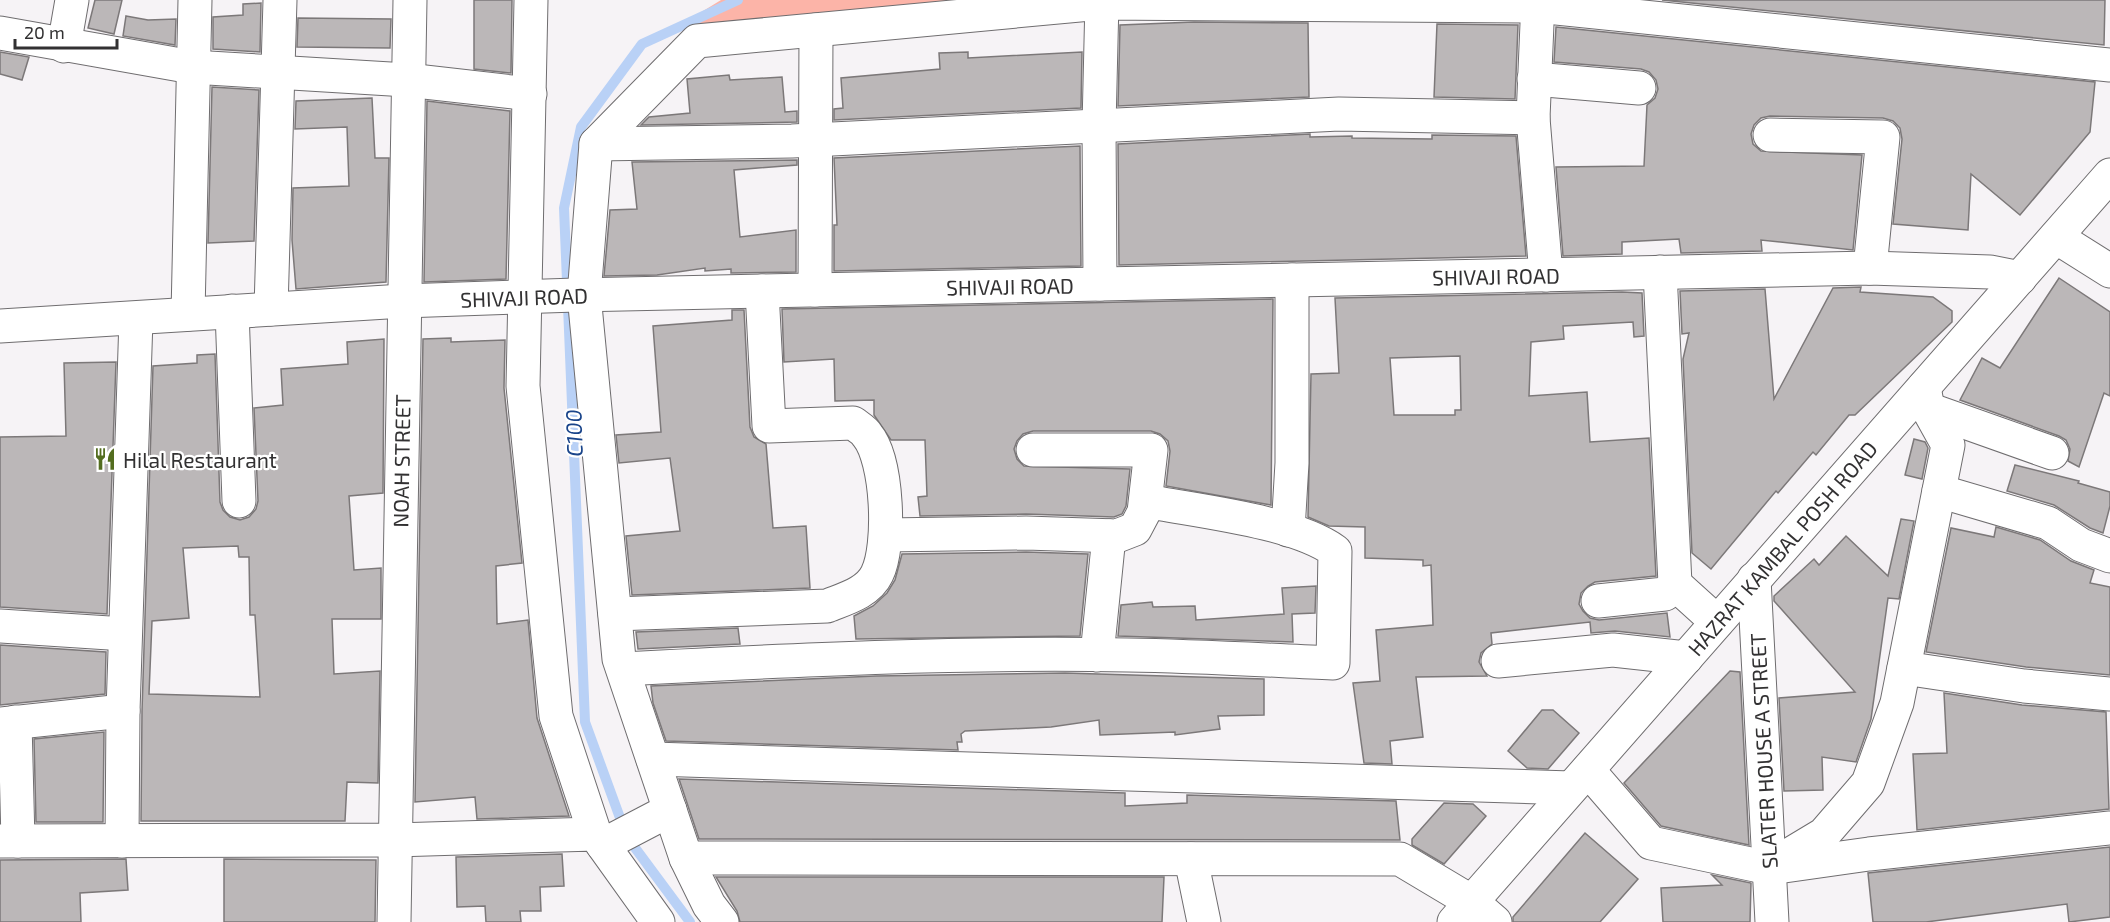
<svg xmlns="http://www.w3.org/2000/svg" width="2110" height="922" viewBox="0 0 2110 922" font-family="'Exo 2',sans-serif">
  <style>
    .green { fill: #fcb4a8 }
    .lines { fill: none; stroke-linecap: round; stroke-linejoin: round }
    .stream { stroke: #b9d1f6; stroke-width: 10 }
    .building { fill: #bbb7b8; stroke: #7c7879; stroke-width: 1.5; fill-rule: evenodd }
    .minor-casing { stroke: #6f6d6f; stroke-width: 35 }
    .minor { stroke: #fff; stroke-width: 33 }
    .labels { text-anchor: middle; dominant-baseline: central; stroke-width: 4.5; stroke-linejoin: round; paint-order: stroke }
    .street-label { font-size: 21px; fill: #323132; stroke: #fff }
    .poi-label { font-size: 21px; fill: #323132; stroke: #fff; text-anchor: start }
    .water-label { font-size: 22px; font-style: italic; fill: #19448a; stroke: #fff }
  </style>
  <rect width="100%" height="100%" fill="#f6f3f6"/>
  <path class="green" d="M721,0H972L669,32Z"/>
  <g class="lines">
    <path class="stream" d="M690,922L627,837L585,722L564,208L581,127L642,44L738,0"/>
  </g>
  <g class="building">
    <path d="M95,0H122L114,34L88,28Z"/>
    <path d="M474,0H512L511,73L474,69Z"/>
    <path d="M1662,0H2105L2104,45Z"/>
    <path d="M261,3L260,52L213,49V17L243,15V4Z"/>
    <path d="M126,16L148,20L176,19L175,45L123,36Z"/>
    <path d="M298,18L391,19L390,48L297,47Z"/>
    <path d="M1194,22L1308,23L1309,97L1118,106L1120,25Z"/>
    <path d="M1437,24L1518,25L1515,99L1434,97Z"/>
    <path d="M1556,27L2095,82L2090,132L2020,215L1971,174L1968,230L1893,224L1902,139L1900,128L1893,121L1883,118L1770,116L1761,118L1754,125L1751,134L1753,144L1761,151L1862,155L1853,250L1761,240L1762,251L1681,253L1679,239L1622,242V254L1563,256L1556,167L1644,166L1647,105L1655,98L1658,89L1656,80L1649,72L1641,69L1554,62Z"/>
    <path d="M0,52L29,57L22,80L0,74Z"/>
    <path d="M968,52V58L1082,52L1081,108L834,120V109L843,108L841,78L940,69L939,53Z"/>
    <path d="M729,75L730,80L782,77L785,112L797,111V122L641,125L649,117L690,113L687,79Z"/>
    <path d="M212,87L259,90L254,241L208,243Z"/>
    <path d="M372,98L375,158H389L386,282L296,289L292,240L293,188L349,186L347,127L295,129L296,101Z"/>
    <path d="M427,101L510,111L506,279L424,282Z"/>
    <path d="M1310,134V137L1352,136V138L1432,139V135L1516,136L1526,256L1119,265L1118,144Z"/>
    <path d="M1080,146L1081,266L834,271V225H837L834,158Z"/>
    <path d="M797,160V165L734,170L740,237L796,230V272L731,273V269L705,271V268L657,275L604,276L610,210L637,209L632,162Z"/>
    <path d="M2059,278L2110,312V396L2104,393L2079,467L2068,461L2070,449L2066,440L2059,436L1960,400L1982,358L2000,368Z"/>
    <path d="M1861,287L1860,292L1933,297L1952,311V322L1855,415H1849L1816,455L1813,452L1778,493L1776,491L1711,569L1692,553L1683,359L1689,333L1682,334L1680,291L1765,289L1774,399L1833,288Z"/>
    <path d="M1622,292L1642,293L1644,336L1634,337L1633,322L1563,326L1564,339L1531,342L1529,396L1587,392L1590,442L1649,438L1656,576L1595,582L1588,586L1581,593L1579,604L1583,611L1590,618L1599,620L1667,613L1670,637L1615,631L1591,633L1590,622L1491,633L1492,644L1481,653L1479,662L1487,676L1416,677L1423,737L1390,741L1392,764L1364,763L1353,683L1380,681L1376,630L1433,625L1431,565L1423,566V560L1365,558V527L1329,526L1308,517L1311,374L1339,373L1335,298ZM1460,356L1461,410H1455V415H1394L1390,358Z"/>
    <path d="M1273,299L1271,505L1166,486L1170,451L1168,441L1160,434L1151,431H1033L1023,434L1017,441L1014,449L1017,459L1024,466L1130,469L1126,506L1122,514L1114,517L1026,514L920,516L918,497L927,496L925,440H891L874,415V400L835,401L834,359L784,362L782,309Z"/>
    <path d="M732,310H744L750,427L754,437L766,444L773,528L806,526L810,588L632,595L626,536L680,531L670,458L619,463L616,435L661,432L653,326L732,320Z"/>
    <path d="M451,338V342L505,340L504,388L522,563L496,566L497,624L528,620L537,718L569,816L477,819L475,797L415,802L423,339Z"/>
    <path d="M384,339L383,493L349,496L354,570L381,568V619H332L334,674L380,671L378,783L347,782L345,821H141L142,711L153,366L197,363V355L215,354L220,502L223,510L230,517L240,520L249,517L256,509L258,501L254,408L283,405L281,369L348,364L347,342ZM238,546L239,557H249L250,615H255L260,697L149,694L152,621L189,618L183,548Z"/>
    <path d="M116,362L107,614L0,607V437L66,436L64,363Z"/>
    <path d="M1914,439L1925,442L1928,448L1922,479L1905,475Z"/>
    <path d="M2015,465L2079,481L2078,483L2110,492V506L2103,533L2090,528L2054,505L2007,491Z"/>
    <path d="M1901,519L1914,521L1899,599L1888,598L1871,719L1856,762L1822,757L1823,790L1784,791L1779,698L1855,692L1774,601V596L1814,559L1819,565L1846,536L1888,576Z"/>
    <path d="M1996,527L2040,540L2071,561L2094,570L2090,583L2110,587V675L2026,667L1926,652L1951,528L1994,537Z"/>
    <path d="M1026,552L1088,554L1080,636L856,639L854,616L873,606L887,593L895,580L902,554Z"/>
    <path d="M1316,586L1315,613L1292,614L1293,642L1118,636L1121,605L1152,602L1153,607L1195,606L1196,620L1284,614L1282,588Z"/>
    <path d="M738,628L740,644L638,649L636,632Z"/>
    <path d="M0,645L106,652L105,694L0,705Z"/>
    <path d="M1730,671L1740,672L1749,845L1661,826L1624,783Z"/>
    <path d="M1065,673L1264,679V715L1218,716L1220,729L1175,735V732L1100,735L1099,720L1051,727L965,731L961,734L962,742H957L958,750L666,741L653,703L651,686L876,676Z"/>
    <path d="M1944,693L2022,705L2106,712L2109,809L1917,830L1913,754L1947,753Z"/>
    <path d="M1542,710H1553L1579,733L1548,769L1527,768L1508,751Z"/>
    <path d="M104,732L103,822H36L34,739Z"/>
    <path d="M679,779L1125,793V806L1187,803V795L1396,801L1400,840L699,839Z"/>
    <path d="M1444,803L1473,804L1486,816L1444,864L1412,845V839Z"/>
    <path d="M1585,833L1638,879L1600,922H1513V917Z"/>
    <path d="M2110,847V917L2069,922L2067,904L1926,922H1873L1868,873Z"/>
    <path d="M562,854L564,886L540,887L541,911H520L521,922H486L485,906L457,907L456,857Z"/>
    <path d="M126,859L128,890L80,893L81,922H0V860Z"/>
    <path d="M224,859L376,860L375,922H224Z"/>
    <path d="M1712,875L1751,883L1750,922H1663L1661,888L1722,885Z"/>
    <path d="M716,877H1164L1162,922H740L737,911Z"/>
  </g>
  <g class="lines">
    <g class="minor-casing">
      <g id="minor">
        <path d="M531,0L523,386L556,716L595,834"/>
        <path d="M1538,0L1533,118L1546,275"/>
        <path d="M0,33L192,67L407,80L530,94"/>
        <path d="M64,46L72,0"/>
        <path d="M1534,79L1639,88"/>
        <path d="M1770,135L1883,137L1870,268"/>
        <path d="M596,144L792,141L1339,114L1533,118"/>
        <path d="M2056,237L2110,271"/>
        <path d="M1100,284L1099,126L1102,0"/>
        <path d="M815,290L816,30"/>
        <path d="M271,309L280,0"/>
        <path d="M232,311L239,501"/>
        <path d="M188,314L195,0"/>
        <path d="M0,326L403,301L576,295L1870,268L1990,272L2020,278"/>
        <path d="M1928,409L2052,453"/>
        <path d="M1939,491L2048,523L2081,545L2110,556"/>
        <path d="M1288,530L1292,463V280"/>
        <path d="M886,535L1026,533L1117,536L1135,529L1144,512L1151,450H1033"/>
        <path d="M1754,579L1772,922"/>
        <path d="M1675,584L1717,622"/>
        <path d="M1598,601L1665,594L1675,584L1660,272"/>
        <path d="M615,614L827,606C844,599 868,593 877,574C891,546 888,460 867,435C864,430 858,427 853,423L769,426L762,291"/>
        <path d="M0,626L125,634"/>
        <path d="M1097,655L1109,536"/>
        <path d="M1498,661L1613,650L1686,658"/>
        <path d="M1904,668L2024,686L2110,694"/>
        <path d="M623,669C791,660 959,652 1128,655C1196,656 1264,660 1333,663L1335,551C1294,521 1197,511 1146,501"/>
        <path d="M15,722L18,841"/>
        <path d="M0,724L123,711"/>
        <path d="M653,759L1571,788"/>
        <path d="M1588,770L1651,843L1769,868L1869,854L2110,828"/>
        <path d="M0,841L395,840L595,834L658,922"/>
        <path d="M122,841L123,711L136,319"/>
        <path d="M603,845L670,810"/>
        <path d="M686,858L1400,859L1472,902L1495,922"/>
        <path d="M1191,859L1204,922"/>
        <path d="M1781,860L1824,834L1868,783L1897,703L1948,445L1928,409L1924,387"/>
        <path d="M394,922L410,0"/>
        <path d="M722,922L709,905L686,858L619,659L584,295L596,144L697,41L1101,3L1537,6L2110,65"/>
        <path d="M1454,922L2110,175"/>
      </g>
    </g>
    <use href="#minor" class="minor"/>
  </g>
  <defs>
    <g id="restaurant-bare" transform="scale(1.8)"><path d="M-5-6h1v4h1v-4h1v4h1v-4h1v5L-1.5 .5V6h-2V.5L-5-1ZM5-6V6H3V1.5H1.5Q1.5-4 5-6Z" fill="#536d1f" stroke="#fff" stroke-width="2.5" paint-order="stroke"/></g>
  </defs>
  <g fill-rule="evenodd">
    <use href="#restaurant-bare" x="105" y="459"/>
  </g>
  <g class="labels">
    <g class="street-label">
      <text transform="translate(1496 276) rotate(-1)">SHIVAJI ROAD</text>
      <text transform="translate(1010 286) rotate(-1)">SHIVAJI ROAD</text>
      <text transform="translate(524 297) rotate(-2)">SHIVAJI ROAD</text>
      <text transform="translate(401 461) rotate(-89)">NOAH STREET</text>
      <text transform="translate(1782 548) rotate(-49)">HAZRAT KAMBAL POSH ROAD</text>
      <text transform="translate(1763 751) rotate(-93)">SLATER HOUSE A STREET</text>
    </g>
    <g class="poi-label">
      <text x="123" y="459">Hilal Restaurant</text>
    </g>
    <g class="water-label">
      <text transform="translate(573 433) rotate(-92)">C100</text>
    </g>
  </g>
  <path d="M15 39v9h102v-9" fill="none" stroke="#323132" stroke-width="3"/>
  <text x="24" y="39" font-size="18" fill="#323132" stroke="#ffffff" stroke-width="4.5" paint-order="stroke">20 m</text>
</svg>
